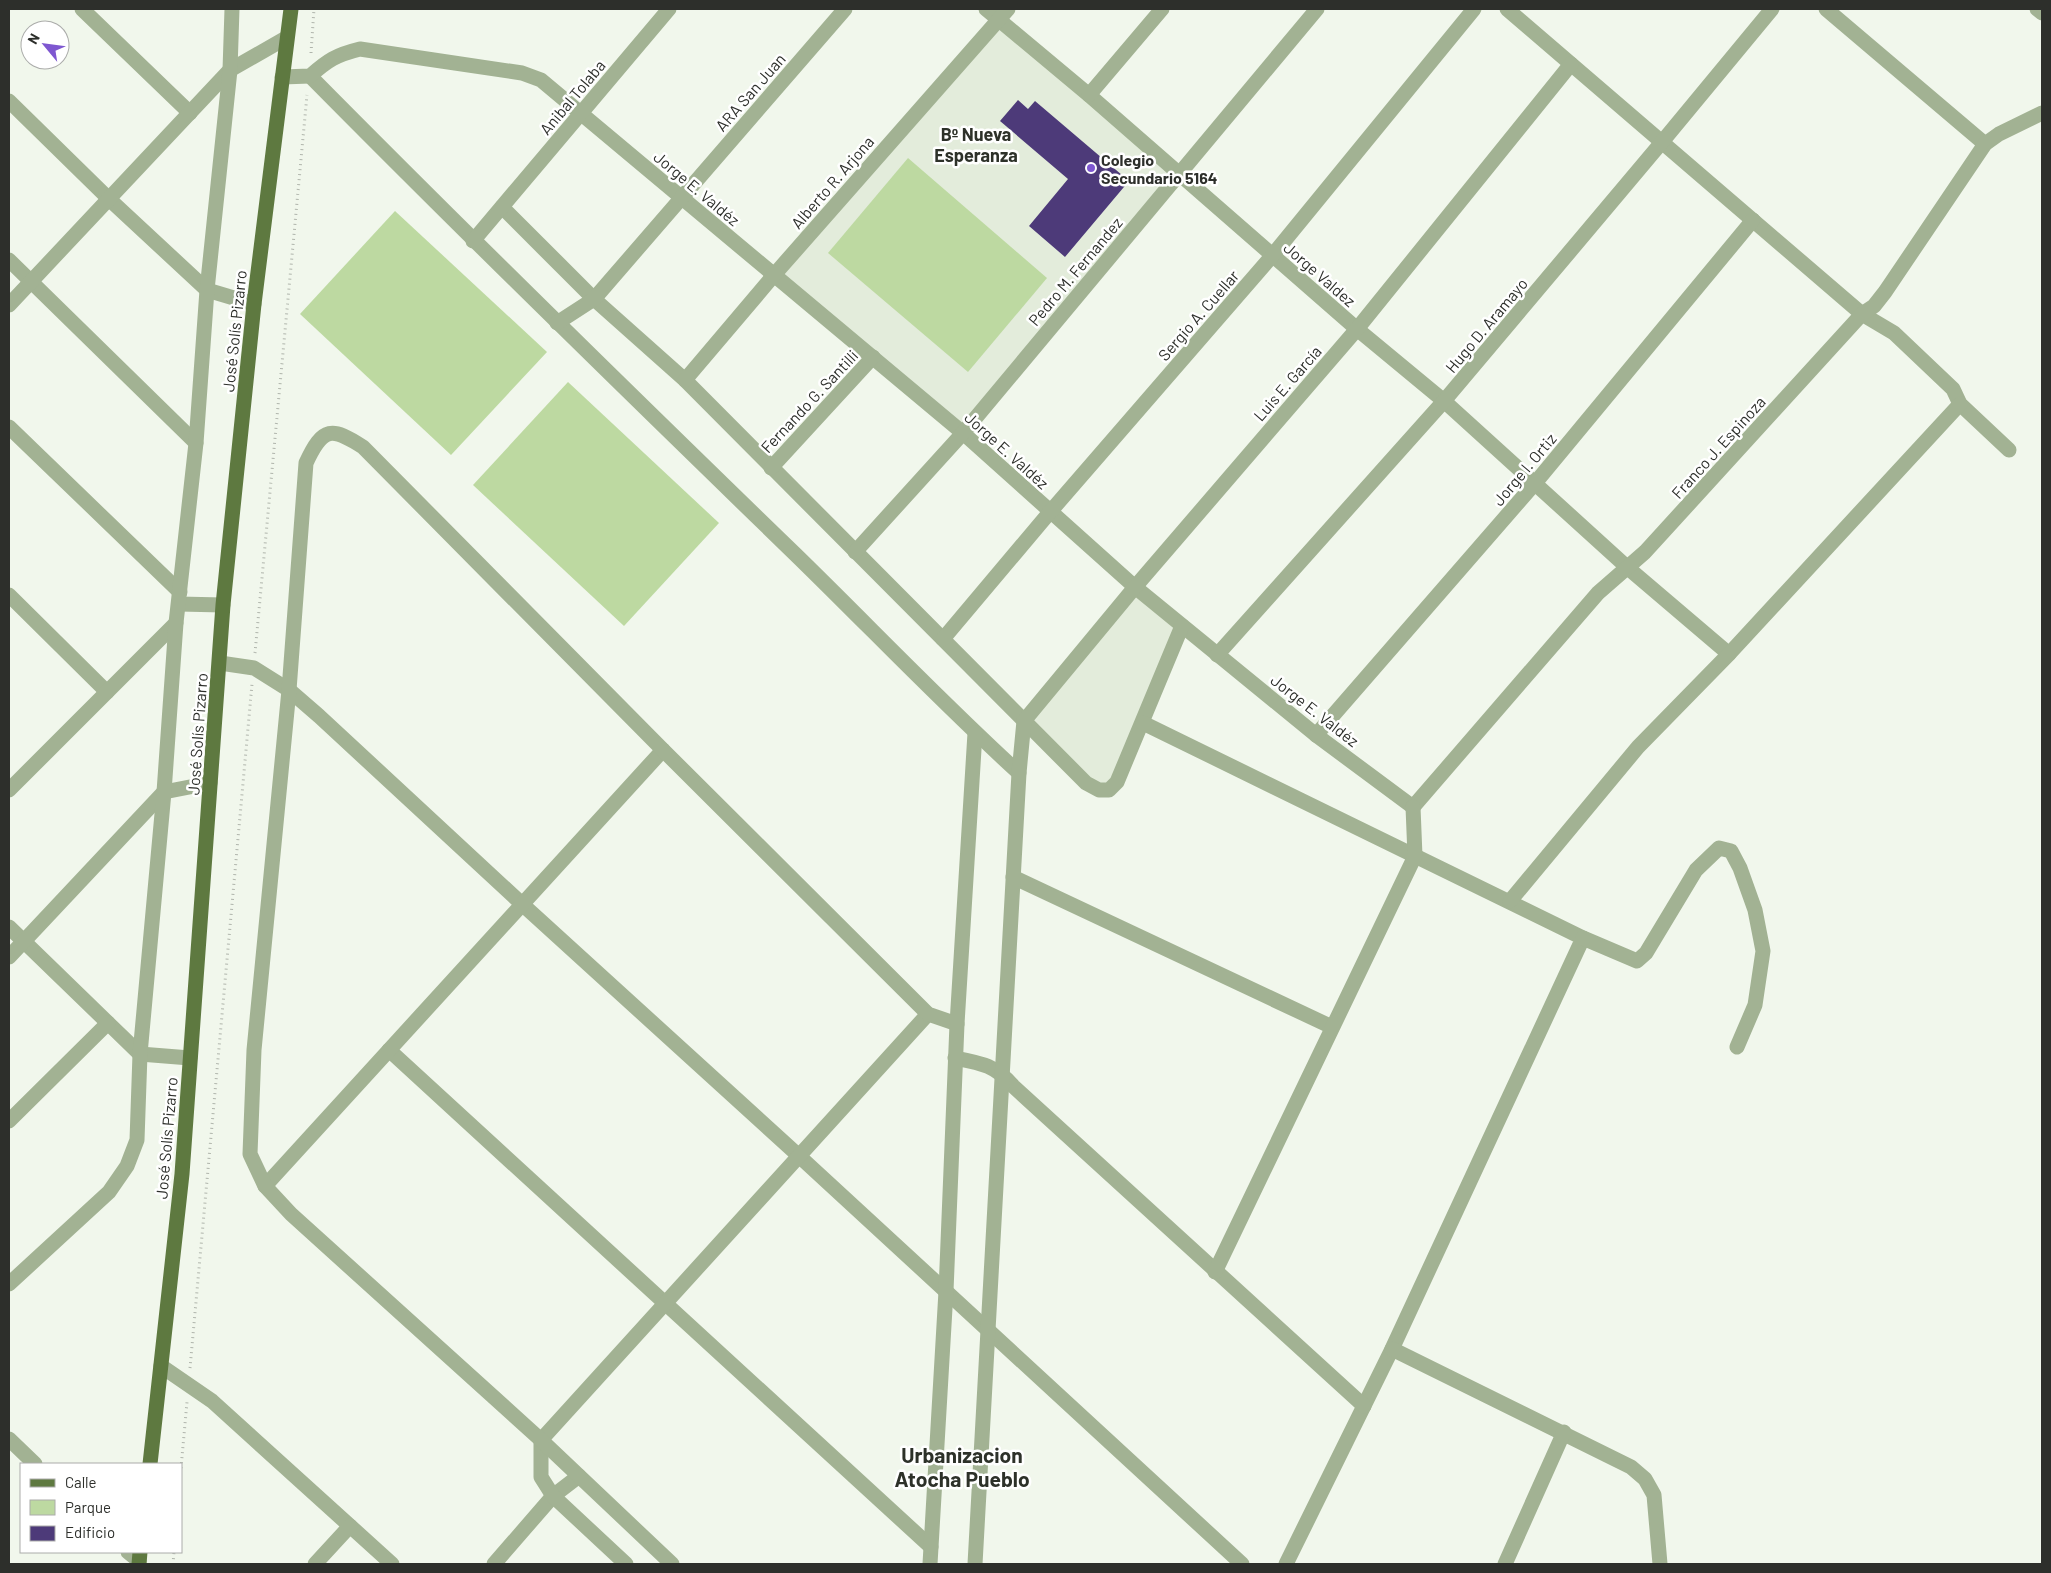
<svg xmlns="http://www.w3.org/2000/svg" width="2051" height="1573" viewBox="0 0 2051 1573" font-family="Barlow,sans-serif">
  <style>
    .built { fill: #e3ecdb }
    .green { fill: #bdd9a1 }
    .building { fill: #4d3a79 }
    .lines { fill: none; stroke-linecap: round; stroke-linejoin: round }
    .path { stroke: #b0b5ac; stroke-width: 3; stroke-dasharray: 1 4; stroke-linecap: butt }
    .minor { stroke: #a2b293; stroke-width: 15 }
    .major { stroke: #5e7940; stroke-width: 15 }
    .poi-dot { fill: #7e57d0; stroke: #fff; stroke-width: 2 }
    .labels { text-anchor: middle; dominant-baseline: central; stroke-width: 5; stroke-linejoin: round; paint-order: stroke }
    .street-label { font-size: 16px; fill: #2d2f2b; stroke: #fff }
    .poi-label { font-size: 16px; font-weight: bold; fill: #2d2f2b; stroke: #fff; text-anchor: start }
    .neighbourhood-label { font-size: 18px; font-weight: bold; fill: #2d3129; stroke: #fff }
    .district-label { font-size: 21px; font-weight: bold; fill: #2d3129; stroke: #fff }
  </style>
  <rect width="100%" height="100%" fill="#f1f7ec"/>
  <g class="built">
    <path d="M998,22L1176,175L962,430L777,275Z"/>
    <path d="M1135,588L1181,626L1115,781L1099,789L1026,721Z"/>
  </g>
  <g class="green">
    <path d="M908,158L1047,278L968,372L828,253Z"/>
    <path d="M395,211L547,352L451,455L300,314Z"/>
    <path d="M568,382L719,523L624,626L473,485Z"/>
  </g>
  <path class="building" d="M1018,100L1028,109L1035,101L1129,181L1065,257L1029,226L1068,179L1000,121Z"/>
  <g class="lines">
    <g class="path">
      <path d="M311,53L314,9"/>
      <path d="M255,653L307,95"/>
      <path d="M190,1368L252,684"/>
      <path d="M181,1468L187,1402"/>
      <path d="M173,1564L174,1552"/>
    </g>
    <g class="minor">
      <path d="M82,9L190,113"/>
      <path d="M986,9L1089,95L1357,329L1444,401L1628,568L1729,654"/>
      <path d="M1507,9L1862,314L1894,333L1953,389L1960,404L2009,450"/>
      <path d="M1826,9L1985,144"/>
      <path d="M2037,9L2042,13"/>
      <path d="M310,76C469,237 631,395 794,553C869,626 941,702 1019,773"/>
      <path d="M282,77L310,76C328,60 336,55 360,49L522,73L541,80L963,433L1135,587L1316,735L1413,807"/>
      <path d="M1089,95L1162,9"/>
      <path d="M9,101L109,199L207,290L254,304"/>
      <path d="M502,207L594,299L685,380L1086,783L1099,790H1109L1117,782L1182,626"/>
      <path d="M473,241L669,9"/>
      <path d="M9,260L196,443"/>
      <path d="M9,305L230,70L286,38"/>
      <path d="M557,323L594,299L845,9"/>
      <path d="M685,380L774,275L1008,9"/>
      <path d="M9,427L180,592"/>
      <path d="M771,468L873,357"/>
      <path d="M855,552L963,433L1317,9"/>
      <path d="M9,595L107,692"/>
      <path d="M179,604L223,605"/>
      <path d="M943,639L1050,512L1272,256L1474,9"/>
      <path d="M1217,655L1444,401L1662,142L1772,9"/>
      <path d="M220,663L254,668L289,690L319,716L522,904L799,1156L1242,1564"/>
      <path d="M1143,723L1583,938L1392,1349L1286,1564"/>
      <path d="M1316,735L1536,482L1753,220"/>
      <path d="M9,790L176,623"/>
      <path d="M1413,807L1598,593L1645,552L1862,314L1874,306L1885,292L1985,144L1999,134L2042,113"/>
      <path d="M1013,877L1332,1027"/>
      <path d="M1510,901L1638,747L1729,654L1960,404"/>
      <path d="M9,927L140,1054L190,1058"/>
      <path d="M1583,938L1637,961L1646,953L1696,870L1719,848L1731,851L1740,868L1755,910L1763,951L1755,1005L1737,1047"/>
      <path d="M9,957L164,792L210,783"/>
      <path d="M389,1050L931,1547"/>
      <path d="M955,1058C981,1063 995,1065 1013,1086L1364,1406"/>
      <path d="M9,1121L108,1023"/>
      <path d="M265,1186L663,750"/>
      <path d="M1215,1272L1415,856L1413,807"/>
      <path d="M9,1284L109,1192L127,1166L137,1140L140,1054L164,792L176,623L196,443L207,290L230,70L232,9"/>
      <path d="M1392,1349L1631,1467L1645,1479L1654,1495L1660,1564"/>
      <path d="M161,1366L212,1401L392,1564"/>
      <path d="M9,1439L35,1464"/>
      <path d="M128,1552L139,1561"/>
      <path d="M315,1564L350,1526"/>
      <path d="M494,1564L553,1496L579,1476"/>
      <path d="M626,1564L553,1496L541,1477V1440L928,1014"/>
      <path d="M672,1564L541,1440L291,1214L265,1186L250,1154L254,1050L289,690L306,463C323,426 332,427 363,447L663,750L928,1014L957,1024"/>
      <path d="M930,1564L946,1291L957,1024L975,733"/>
      <path d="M975,1564L1019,773L1024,721L1135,587L1357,329L1571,64"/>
      <path d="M1505,1564L1564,1432"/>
    </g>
    <g class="major">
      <path d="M150,1464L182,1174L223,605L254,304L291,9"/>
      <path d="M139,1564L140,1552"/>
    </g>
  </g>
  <circle class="poi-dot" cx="1091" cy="168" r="5"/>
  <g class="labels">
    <g class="street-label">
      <text transform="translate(750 92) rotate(-49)">ARA San Juan</text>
      <text transform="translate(572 97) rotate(-50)">Anibal Tolaba</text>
      <text transform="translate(832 182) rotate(-49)">Alberto R. Arjona</text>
      <text transform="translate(697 188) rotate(40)">Jorge E. Valdéz</text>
      <text transform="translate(1075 271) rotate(-50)">Pedro M. Fernandez</text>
      <text transform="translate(1320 274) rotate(41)">Jorge Valdez</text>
      <text transform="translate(1198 315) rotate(-49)">Sergio A. Cuellar</text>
      <text transform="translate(1486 325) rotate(-50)">Hugo D. Aramayo</text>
      <text transform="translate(234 331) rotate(-84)">José Solís Pizarro</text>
      <text transform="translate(1287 383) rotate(-49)">Luis E. García</text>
      <text transform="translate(809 401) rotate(-47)">Fernando G. Santilli</text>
      <text transform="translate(1718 447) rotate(-48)">Franco J. Espinoza</text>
      <text transform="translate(1007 450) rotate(42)">Jorge E. Valdéz</text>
      <text transform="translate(1524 469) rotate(-50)">Jorge I. Ortiz</text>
      <text transform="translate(1315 710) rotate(38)">Jorge E. Valdéz</text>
      <text transform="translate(197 734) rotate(-86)">José Solís Pizarro</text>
      <text transform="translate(166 1138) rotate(-85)">José Solís Pizarro</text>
    </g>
    <g class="poi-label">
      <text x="1101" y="159">Colegio<tspan x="1101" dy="18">Secundario 5164</tspan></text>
    </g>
    <g class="neighbourhood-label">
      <text x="976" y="134">Bº Nueva<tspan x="976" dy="21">Esperanza</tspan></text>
    </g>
    <g class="district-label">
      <text x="962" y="1454">Urbanizacion<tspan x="962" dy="24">Atocha Pueblo</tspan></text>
    </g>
  </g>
  <rect width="2051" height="1573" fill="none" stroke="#2d2f2b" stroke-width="20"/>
  <rect x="20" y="1463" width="162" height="90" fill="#ffffff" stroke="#abacaa"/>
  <rect x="30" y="1479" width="25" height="8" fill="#5e7940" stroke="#abacaa"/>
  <text x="65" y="1488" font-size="15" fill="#2d2f2b">Calle</text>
  <rect x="30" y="1500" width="25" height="15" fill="#bdd9a1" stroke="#abacaa"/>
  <text x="65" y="1513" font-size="15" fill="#2d2f2b">Parque</text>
  <rect x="30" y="1526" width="25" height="15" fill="#4d3a79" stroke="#abacaa"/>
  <text x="65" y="1538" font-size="15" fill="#2d2f2b">Edificio</text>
  <g transform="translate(45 45) rotate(299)"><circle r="24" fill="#ffffff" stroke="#abacaa"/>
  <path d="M0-4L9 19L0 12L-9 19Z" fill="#7e57d0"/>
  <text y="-8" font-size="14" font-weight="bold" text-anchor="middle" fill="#2d2f2b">N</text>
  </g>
</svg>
